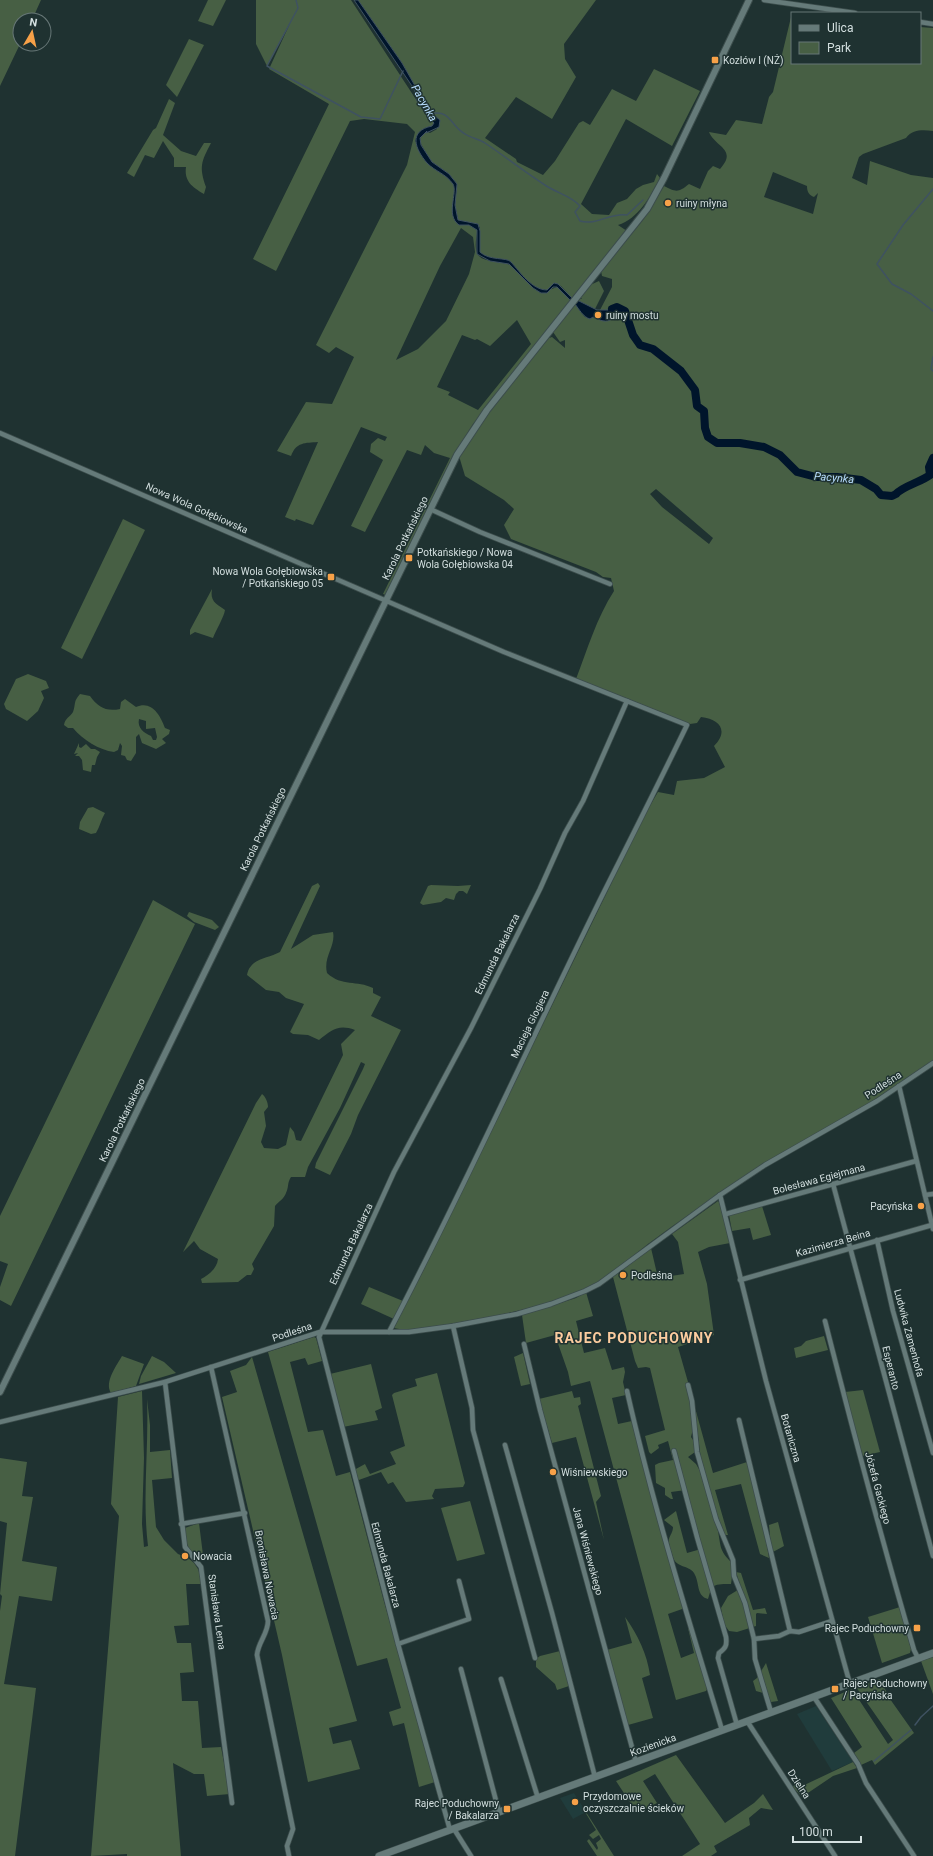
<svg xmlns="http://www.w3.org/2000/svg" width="933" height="1856" viewBox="0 0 933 1856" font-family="Roboto,sans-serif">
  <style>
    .built { fill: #203c3c }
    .green { fill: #475f44; fill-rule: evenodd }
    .water { fill: #00152b; stroke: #3f5261 }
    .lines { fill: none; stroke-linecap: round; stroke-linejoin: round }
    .stream { stroke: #3f5261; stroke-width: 1.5 }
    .river { stroke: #00152b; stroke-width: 8 }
    .minor-casing { stroke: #3c4d4c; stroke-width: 6 }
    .tertiary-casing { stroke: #3c4d4c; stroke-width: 8 }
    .secondary-casing { stroke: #3c4d4c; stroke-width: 8 }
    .minor { stroke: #657a79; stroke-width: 4.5 }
    .tertiary { stroke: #657a79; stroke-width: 6 }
    .secondary { stroke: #657a79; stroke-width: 7 }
    .poi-dot { fill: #f7a148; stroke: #1f3231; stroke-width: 1.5 }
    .labels { text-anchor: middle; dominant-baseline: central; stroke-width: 3; stroke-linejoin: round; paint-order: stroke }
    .poi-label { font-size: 10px; fill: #d3dfdf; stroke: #1f3231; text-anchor: start }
    .street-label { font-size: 10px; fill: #d3dfdf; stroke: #1f3231 }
    .water-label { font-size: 11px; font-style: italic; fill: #b7dcfd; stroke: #1f3231 }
    .district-label { font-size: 14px; font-weight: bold; letter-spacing: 1px; fill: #fccc9f; stroke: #1f3231 }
  </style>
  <rect width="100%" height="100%" fill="#1f3231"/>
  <g class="built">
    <path d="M816,1706L853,1762L832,1771L797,1714Z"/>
    <path d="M574,1793L586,1812L573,1819L560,1798Z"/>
  </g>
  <g class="green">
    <path d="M0,0H41L32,20H20V44L0,86Z"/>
    <path d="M208,0H226L213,26L198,21Z"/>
    <path d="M256,0H351L417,101L434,123L432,126C423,128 418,131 415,141L428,163L436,170L446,175L453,184L455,189L453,198L455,220L463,225H469L477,230C477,236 475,242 476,249C478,266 502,258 511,266C521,275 529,286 541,293L557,287L571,301L473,424L463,440L386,595L383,594L450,458L434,453L425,445L421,455L407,450L365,532L351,526L383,460L370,452L371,444L378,438L385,441L387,437L361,427L313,525L296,519L295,521L285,517L318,442C305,443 296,442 291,456L277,451L306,402L332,404L354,357L336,347L329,353L316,345L407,165L415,132L407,124L364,119L350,121L276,271L253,259L329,104L269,69L292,19L267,66L256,44ZM461,228L473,237L475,252L469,274L446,321L418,349L396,360L440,266ZM517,320L531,344L478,410L448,395L450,392L437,387L462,335L475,340L477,339L490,346Z"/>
    <path d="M358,0H596L564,44L565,59L576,77L552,119L516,97L485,138L516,159L517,162L543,175L555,161L579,123L583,121L590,125L612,89L636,101L654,69L700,91L672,146L626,119L581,204L592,214L609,215L617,203L627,199L636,189L643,185L654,182L657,174L660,178C651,196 638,219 618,225L627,231L573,299L561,286L554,283L547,290C532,290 520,272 511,262C506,257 489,261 479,252L480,227L458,220L455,205L457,184L449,174L432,162L427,155L419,140L426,131L430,133L437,129V118L430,112L402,63Z"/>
    <path d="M792,13V63H920V27L933,28V131C923,130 913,129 906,138L863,154L859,157L852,178L867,185L870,161L911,175L933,178V1061C914,1073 896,1086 877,1098C833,1127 785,1149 742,1179C710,1200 679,1221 648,1244C625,1262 602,1283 575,1294C548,1306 418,1336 394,1328L395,1326L467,1180L646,812L658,792L674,795L677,781L704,778L725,767L714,746C729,731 720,719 701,717L697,723L690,724L576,679C587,650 597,617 614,591L611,578L603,577L596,572L511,539L504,525L514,509L504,500L465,476L459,456L474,429L549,338L552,337L565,348V340L560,342L553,332L575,304L585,317L611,320L613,318V310L615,309L620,311L614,305L608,310H600L612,287V279L602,276L601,271L643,220L664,186C676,192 678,193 689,184L700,189L708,171L713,166L720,169C738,149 715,147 709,132L726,135L736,120L762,124L769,97L773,92ZM773,172L807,186C807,192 809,195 814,197L818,193L813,214L764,197ZM656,489L713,538L709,544L662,507L650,494Z"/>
    <path d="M189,39L204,45L177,97L166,85Z"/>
    <path d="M169,99L175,103L163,135L181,151L196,156L204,143H211C201,162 199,167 206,187L204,194C192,187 184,181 186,167H174V158L163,141L154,158L145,155L134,177L127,173L153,130L156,128Z"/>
    <path d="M599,281L604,291L595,309L577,300L579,299H582L580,297L590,285Z"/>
    <path d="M123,519L145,530L82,659L61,648Z"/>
    <path d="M212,589C210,601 215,603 225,610C224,617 216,630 213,638L195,632L190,635V630Z"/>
    <path d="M28,674L46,681L49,688L41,691L44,698L38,711L27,721L6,709L4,704L16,679Z"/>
    <path d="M80,694L90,696C98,707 106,712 120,709L121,702L125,699L136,707C151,700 160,714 165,728L170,730L169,734L162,739L166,743L156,749L142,743L139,734L136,737V753L131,761L127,760L125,756L121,755L122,746L120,743L118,750L114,752C99,750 83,740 73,728H68L64,725C65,718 70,717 73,712C76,703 73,702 80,694ZM139,719L146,721V729L155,728L157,737L156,740H153L151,736C144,733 137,728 139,719Z"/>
    <path d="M79,743V747L81,748L86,744L91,749H95L100,752L97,757L95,765H92L91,772L83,770L82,760L79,756H75L78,753L74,754Z"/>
    <path d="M93,807L105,813C101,820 100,826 96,833L91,834L79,829L80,822L88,808Z"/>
    <path d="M318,883L320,886L291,949L313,935L333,932C336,946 323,957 327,973C342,987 357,980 373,988V993L381,997L371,1016L401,1030L358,1115L351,1134L330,1175L315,1168L316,1163L363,1069L365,1064L361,1062L340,1108L308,1167L305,1177H291C287,1183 289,1187 286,1193C284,1199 279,1201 275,1206L274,1226L252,1264L254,1269L251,1275H247L238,1282L202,1283L201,1279C209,1275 217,1268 218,1259L200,1249L194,1241L183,1252L256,1103L262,1094C266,1097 268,1103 268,1107L264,1112L266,1126L261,1142L264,1148L278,1149L286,1145L290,1127L294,1132L296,1140L301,1141L343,1055L341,1044L355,1030C338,1024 332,1030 319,1040L308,1035L293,1034L290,1032L304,1004L286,998L279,992L266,990L247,975C250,958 267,959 280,952L312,886Z"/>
    <path d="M431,885L458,886L471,885L467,894L463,891H459L456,894L454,900L446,898L441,902L423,905L420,903L428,886Z"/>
    <path d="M153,900L195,924L11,1306L0,1300V1287L8,1264L0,1261V1216Z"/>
    <path d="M189,912L212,920L219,927L215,930L194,922L187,916Z"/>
    <path d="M718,1201L721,1204L730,1243L709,1247L698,1252L707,1284L714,1335L678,1347L688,1382L686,1386L691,1404L693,1429L691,1437L695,1443V1452L688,1457L696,1464L703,1476L694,1404L713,1473L747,1462L763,1521L769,1558L760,1554L741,1484L715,1490L728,1535H724L713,1503C713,1513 715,1521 718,1531C721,1546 719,1550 731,1562L732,1577L731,1584C725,1584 714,1583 711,1589C710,1592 709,1596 708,1599C696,1596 700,1583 694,1573C689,1565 676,1568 673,1557C672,1553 668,1544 669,1539C670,1535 673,1532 673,1527L664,1520L676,1511L687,1553L701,1549L686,1490L671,1492L673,1499H671L665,1495V1488L656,1483L655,1465L659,1463L673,1460L668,1441L658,1445L659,1448L651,1454L649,1452L645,1436L665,1430L650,1368L646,1367L638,1368L635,1361L613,1277L651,1248L658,1278L684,1274L678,1242L672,1234Z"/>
    <path d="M762,1206L771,1235L753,1240L750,1228L732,1231L729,1215Z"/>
    <path d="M369,1287L403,1301L394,1319L361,1304Z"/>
    <path d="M586,1292L593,1316L576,1321L584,1353L605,1348L612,1370L624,1367L625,1372L623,1382L626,1395L612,1398L618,1424L632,1421L685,1608L668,1614L681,1658L694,1653L688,1628L690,1627L707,1689L706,1691L676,1700L590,1381L571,1386L568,1372L555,1335L526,1343L522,1315L576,1298Z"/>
    <path d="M824,1336L828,1350L796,1358L794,1348L801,1346L806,1341Z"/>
    <path d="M314,1337L316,1338L322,1361L308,1365L305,1358L290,1362L308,1432L323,1430L336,1476L350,1472L383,1598L435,1782L419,1787L404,1723L393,1726L389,1712L401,1708L387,1658L357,1666L268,1352Z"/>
    <path d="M523,1353L530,1384L521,1386L514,1357Z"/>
    <path d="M122,1356L144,1364L136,1386L111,1393C104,1382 117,1365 122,1356Z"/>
    <path d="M152,1356L164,1362L176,1373L139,1384L141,1376Z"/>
    <path d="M252,1357L357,1721L329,1728L333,1744L351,1740L360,1769L308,1782L282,1655L222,1397L237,1392L230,1371L246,1365Z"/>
    <path d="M371,1364L382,1408L375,1411L378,1420L343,1427L330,1374Z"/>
    <path d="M437,1373L465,1483L463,1487L435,1489L432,1496L434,1499L406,1502L393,1482L388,1484L381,1472L356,1481L354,1470L365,1464L370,1474L396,1464L390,1452L405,1446L392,1395L394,1393L417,1386L415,1379Z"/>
    <path d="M863,1390L880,1452L862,1456L845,1392Z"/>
    <path d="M142,1391L144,1458L142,1524L144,1547L148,1546C142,1498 149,1448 147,1399L150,1425V1452L170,1450L172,1478L152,1480L156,1527L164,1540L178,1554L188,1558L194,1563L198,1569L203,1584H186L189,1625L174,1626L177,1643H191L194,1672L180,1673L182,1701H198L202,1748L221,1747L230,1794L207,1796L204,1774H194L173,1763L181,1856H127V1854L91,1856L119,1516L111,1504L118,1397Z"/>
    <path d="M572,1391L574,1398L580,1397L581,1404L578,1406L601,1496L596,1502L604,1540L576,1437L552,1443L539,1399Z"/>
    <path d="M0,1458L27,1462L22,1496L33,1497L22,1561L57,1567L52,1601L19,1596L4,1684L36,1688L15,1856H0V1611L2,1596L0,1594L7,1523L0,1521Z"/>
    <path d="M470,1501L485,1554L457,1561L441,1508Z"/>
    <path d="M778,1522L784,1546L773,1552L771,1547L769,1525Z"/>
    <path d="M199,1523L203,1555L200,1557C186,1552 186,1540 185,1528Z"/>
    <path d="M736,1572L741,1573L753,1610L765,1608L767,1614L757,1613L756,1614V1626L737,1632L729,1631L724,1624L721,1608L728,1596L741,1588Z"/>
    <path d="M900,1607L911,1649L910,1653L882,1663L868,1617Z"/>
    <path d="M625,1617C638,1635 647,1654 650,1675L642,1678L653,1718L628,1725L607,1650L632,1643Z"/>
    <path d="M560,1651L569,1686L557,1690L555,1684L536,1667V1659L540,1656Z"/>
    <path d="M933,1657V1694L921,1661Z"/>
    <path d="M766,1663L778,1701L771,1702L767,1694L756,1691L753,1681L757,1678Z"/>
    <path d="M880,1679L890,1699L914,1733L875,1765L872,1760L861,1765L854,1753L862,1747L831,1698L852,1689L888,1744L893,1740L856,1687Z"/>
    <path d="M676,1755L725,1823L754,1803L763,1794L773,1810L761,1808L749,1818L750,1825L714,1846L717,1852L711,1856H682L700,1844L655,1774L643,1781L657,1803L637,1813L616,1781Z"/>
    <path d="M853,1762L857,1768L833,1776L802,1797L793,1787L795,1784L798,1788Z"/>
    <path d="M585,1812H586L614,1856H597L587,1841L589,1839L597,1850L598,1848L596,1843L601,1839L599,1835L593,1839L589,1835L596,1830Z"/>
  </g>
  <g class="water">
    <path d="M354,0H358L402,63L430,112L440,120L439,127L426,133L427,131L420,138L421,145L432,162L449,174L457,184L455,205L458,220L478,224L480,231V252C489,261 507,257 511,262C520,272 532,290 547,290L554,283L558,284L573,299L571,301L557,287H553L547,293H541L533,288L509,264L490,261L477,254V230L469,225H459C445,215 458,193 453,184C445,173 436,172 427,163C415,149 408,131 432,126L434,123L429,118L417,101L414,89Z"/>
    <path d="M577,300L597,310H608L615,305L621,306L620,311L615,309L613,310V318C606,324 600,320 593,317L590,319C583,317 579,309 575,304Z"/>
  </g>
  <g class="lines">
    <g class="stream">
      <path d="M296,0L298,8L267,66L361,117L380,119L403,71"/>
      <path d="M431,114C451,109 450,126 465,134C471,138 479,139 485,143C506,157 526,173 548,187C558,193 573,197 580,206L575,212L580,221C596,226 611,212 627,215L643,200"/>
      <path d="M933,189L903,225L877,264L892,284L911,294L933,311"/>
      <path d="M933,357L931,369L933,371"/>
      <path d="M915,1725L921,1717L933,1706"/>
      <path d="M874,1761L911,1730"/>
    </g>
    <path class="river" d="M612,309L617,307L625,311L633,335L640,345L653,349L681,371L695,390L697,406L704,411L705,428L708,437L717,443H740L764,447L780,455L797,472L816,477H837L861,480L876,489L881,495L892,496L896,494C903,486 921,482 930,475L929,467L933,458"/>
    <g class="minor-casing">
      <g id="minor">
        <path d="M764,0L855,13"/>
        <path d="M920,22L933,24"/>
        <path d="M0,433L504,652L687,725C658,785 628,844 598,904C528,1046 463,1191 389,1332"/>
        <path d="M430,509L480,532L610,584"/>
        <path d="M899,1086L933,1229"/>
        <path d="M833,1184L933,1556"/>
        <path d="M720,1195L766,1381L850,1684"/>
        <path d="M925,1195L933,1194"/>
        <path d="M726,1214L916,1161"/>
        <path d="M877,1240L893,1311L933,1453"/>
        <path d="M740,1280L932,1225"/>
        <path d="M825,1321C853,1431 882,1541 914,1650L918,1658"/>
        <path d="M453,1326L472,1408L473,1430L535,1658"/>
        <path d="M524,1344L540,1410L636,1762"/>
        <path d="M211,1367L268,1621C268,1634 258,1642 257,1655L293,1829L287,1846L289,1856"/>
        <path d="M165,1382L185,1547L201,1567L232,1803"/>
        <path d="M688,1385L692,1401L697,1452L716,1519L733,1560L734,1576L745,1603L754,1639L755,1659L771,1712"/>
        <path d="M627,1391C653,1506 688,1618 722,1730"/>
        <path d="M739,1420L790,1631"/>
        <path d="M0,1422L165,1382L320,1332H409L453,1326L517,1314L551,1304L585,1291L599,1284L720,1195L765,1165L877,1101L933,1063"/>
        <path d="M505,1445L552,1613L595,1777"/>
        <path d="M674,1451L697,1537L726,1637C727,1645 726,1648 719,1653L718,1658L737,1725"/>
        <path d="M181,1524L245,1513"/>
        <path d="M754,1639L779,1636L790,1631L799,1632L832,1621"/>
        <path d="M398,1644L469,1619L459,1581"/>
        <path d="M461,1669L499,1812"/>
        <path d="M501,1679L538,1798"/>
        <path d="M814,1697L858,1764L866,1783L914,1856"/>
        <path d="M747,1721L835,1856"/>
        <path d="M454,1829L471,1856"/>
        <path d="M450,1830L398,1644L319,1337L394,1172L471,1028L540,889L565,833L583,801L627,701"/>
      </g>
    </g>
    <g class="tertiary-casing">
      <path id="tertiary" d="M0,1392L457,455L487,410L647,209L664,178L749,0"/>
    </g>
    <g class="secondary-casing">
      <path id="secondary" d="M379,1856L933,1653"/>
    </g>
    <use href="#minor" class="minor"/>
    <use href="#tertiary" class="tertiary"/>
    <use href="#secondary" class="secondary"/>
  </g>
  <g class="poi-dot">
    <rect x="711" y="56" width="8" height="8" rx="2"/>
    <circle cx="668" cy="203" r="4"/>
    <circle cx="598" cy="315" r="4"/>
    <rect x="405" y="554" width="8" height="8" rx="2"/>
    <rect x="327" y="573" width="8" height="8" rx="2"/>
    <circle cx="921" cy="1206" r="4"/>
    <circle cx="623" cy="1275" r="4"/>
    <circle cx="553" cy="1472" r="4"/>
    <circle cx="185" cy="1556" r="4"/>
    <rect x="913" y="1624" width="8" height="8" rx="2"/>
    <rect x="831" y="1685" width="8" height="8" rx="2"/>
    <circle cx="575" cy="1802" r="4"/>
    <rect x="503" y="1805" width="8" height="8" rx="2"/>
  </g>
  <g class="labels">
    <g class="poi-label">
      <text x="723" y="60">Kozłów I (NŻ)</text>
      <text x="676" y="203">ruiny młyna</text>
      <text x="606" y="315">ruiny mostu</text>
      <text x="417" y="552">Potkańskiego / Nowa<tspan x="417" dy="12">Wola Gołębiowska 04</tspan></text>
      <text x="323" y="571" text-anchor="end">Nowa Wola Gołębiowska<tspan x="323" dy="12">/ Potkańskiego 05</tspan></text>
      <text x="913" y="1206" text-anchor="end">Pacyńska</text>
      <text x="631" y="1275">Podleśna</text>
      <text x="561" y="1472">Wiśniewskiego</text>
      <text x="193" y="1556">Nowacia</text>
      <text x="909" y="1628" text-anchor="end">Rajec Poduchowny</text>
      <text x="843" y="1683">Rajec Poduchowny<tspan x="843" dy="12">/ Pacyńska</tspan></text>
      <text x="583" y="1796">Przydomowe<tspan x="583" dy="12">oczyszczalnie ścieków</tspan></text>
      <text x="499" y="1803" text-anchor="end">Rajec Poduchowny<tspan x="499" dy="12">/ Bakalarza</tspan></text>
    </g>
    <g class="street-label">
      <text transform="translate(197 508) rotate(24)">Nowa Wola Gołębiowska</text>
      <text transform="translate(405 538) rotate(-64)">Karola Potkańskiego</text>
      <text transform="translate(263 829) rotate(-64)">Karola Potkańskiego</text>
      <text transform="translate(497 954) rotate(-64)">Edmunda Bakalarza</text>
      <text transform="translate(530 1024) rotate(-64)">Macieja Glogiera</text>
      <text transform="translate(883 1085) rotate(-33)">Podleśna</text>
      <text transform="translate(122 1120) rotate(-64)">Karola Potkańskiego</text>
      <text transform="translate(819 1179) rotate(-15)">Bolesława Egiejmana</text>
      <text transform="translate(833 1243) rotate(-16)">Kazimierza Beina</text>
      <text transform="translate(351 1244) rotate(-65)">Edmunda Bakalarza</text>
      <text transform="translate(292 1332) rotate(-18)">Podleśna</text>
      <text transform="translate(909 1333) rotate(75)">Ludwika Zamenhofa</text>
      <text transform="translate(891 1368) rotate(76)">Esperanto</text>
      <text transform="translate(791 1438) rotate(74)">Botaniczna</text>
      <text transform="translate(878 1488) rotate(75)">Józefa Gackiego</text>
      <text transform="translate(588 1551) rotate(75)">Jana Wiśniewskiego</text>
      <text transform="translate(386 1565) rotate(75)">Edmunda Bakalarza</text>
      <text transform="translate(267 1575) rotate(79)">Bronisława Nowacia</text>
      <text transform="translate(217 1612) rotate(82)">Stanisława Lema</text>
      <text transform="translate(653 1745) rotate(-20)">Kozienicka</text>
      <text transform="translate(799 1784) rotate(57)">Dzielna</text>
    </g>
    <g class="water-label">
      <text transform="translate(424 103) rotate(60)">Pacynka</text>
      <text transform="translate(834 478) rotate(5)">Pacynka</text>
    </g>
    <g class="district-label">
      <text x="634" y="1338">RAJEC PODUCHOWNY</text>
    </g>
  </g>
  <rect x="791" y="12" width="130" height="52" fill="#1f3231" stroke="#677777"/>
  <rect x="799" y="25" width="20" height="6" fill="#657a79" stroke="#677777"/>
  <text x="827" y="32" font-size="12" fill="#d3dfdf">Ulica</text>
  <rect x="799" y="42" width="20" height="12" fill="#475f44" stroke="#677777"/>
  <text x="827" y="52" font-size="12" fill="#d3dfdf">Park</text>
  <g transform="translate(32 32) rotate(9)"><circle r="19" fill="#1f3231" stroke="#677777"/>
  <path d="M0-3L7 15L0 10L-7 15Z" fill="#f7a148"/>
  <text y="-6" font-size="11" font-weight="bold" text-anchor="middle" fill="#d3dfdf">N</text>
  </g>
  <path d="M793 1836v6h68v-6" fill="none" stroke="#d3dfdf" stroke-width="2"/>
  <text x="799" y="1836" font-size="12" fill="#d3dfdf" stroke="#1f3231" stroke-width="3" paint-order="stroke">100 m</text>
</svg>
